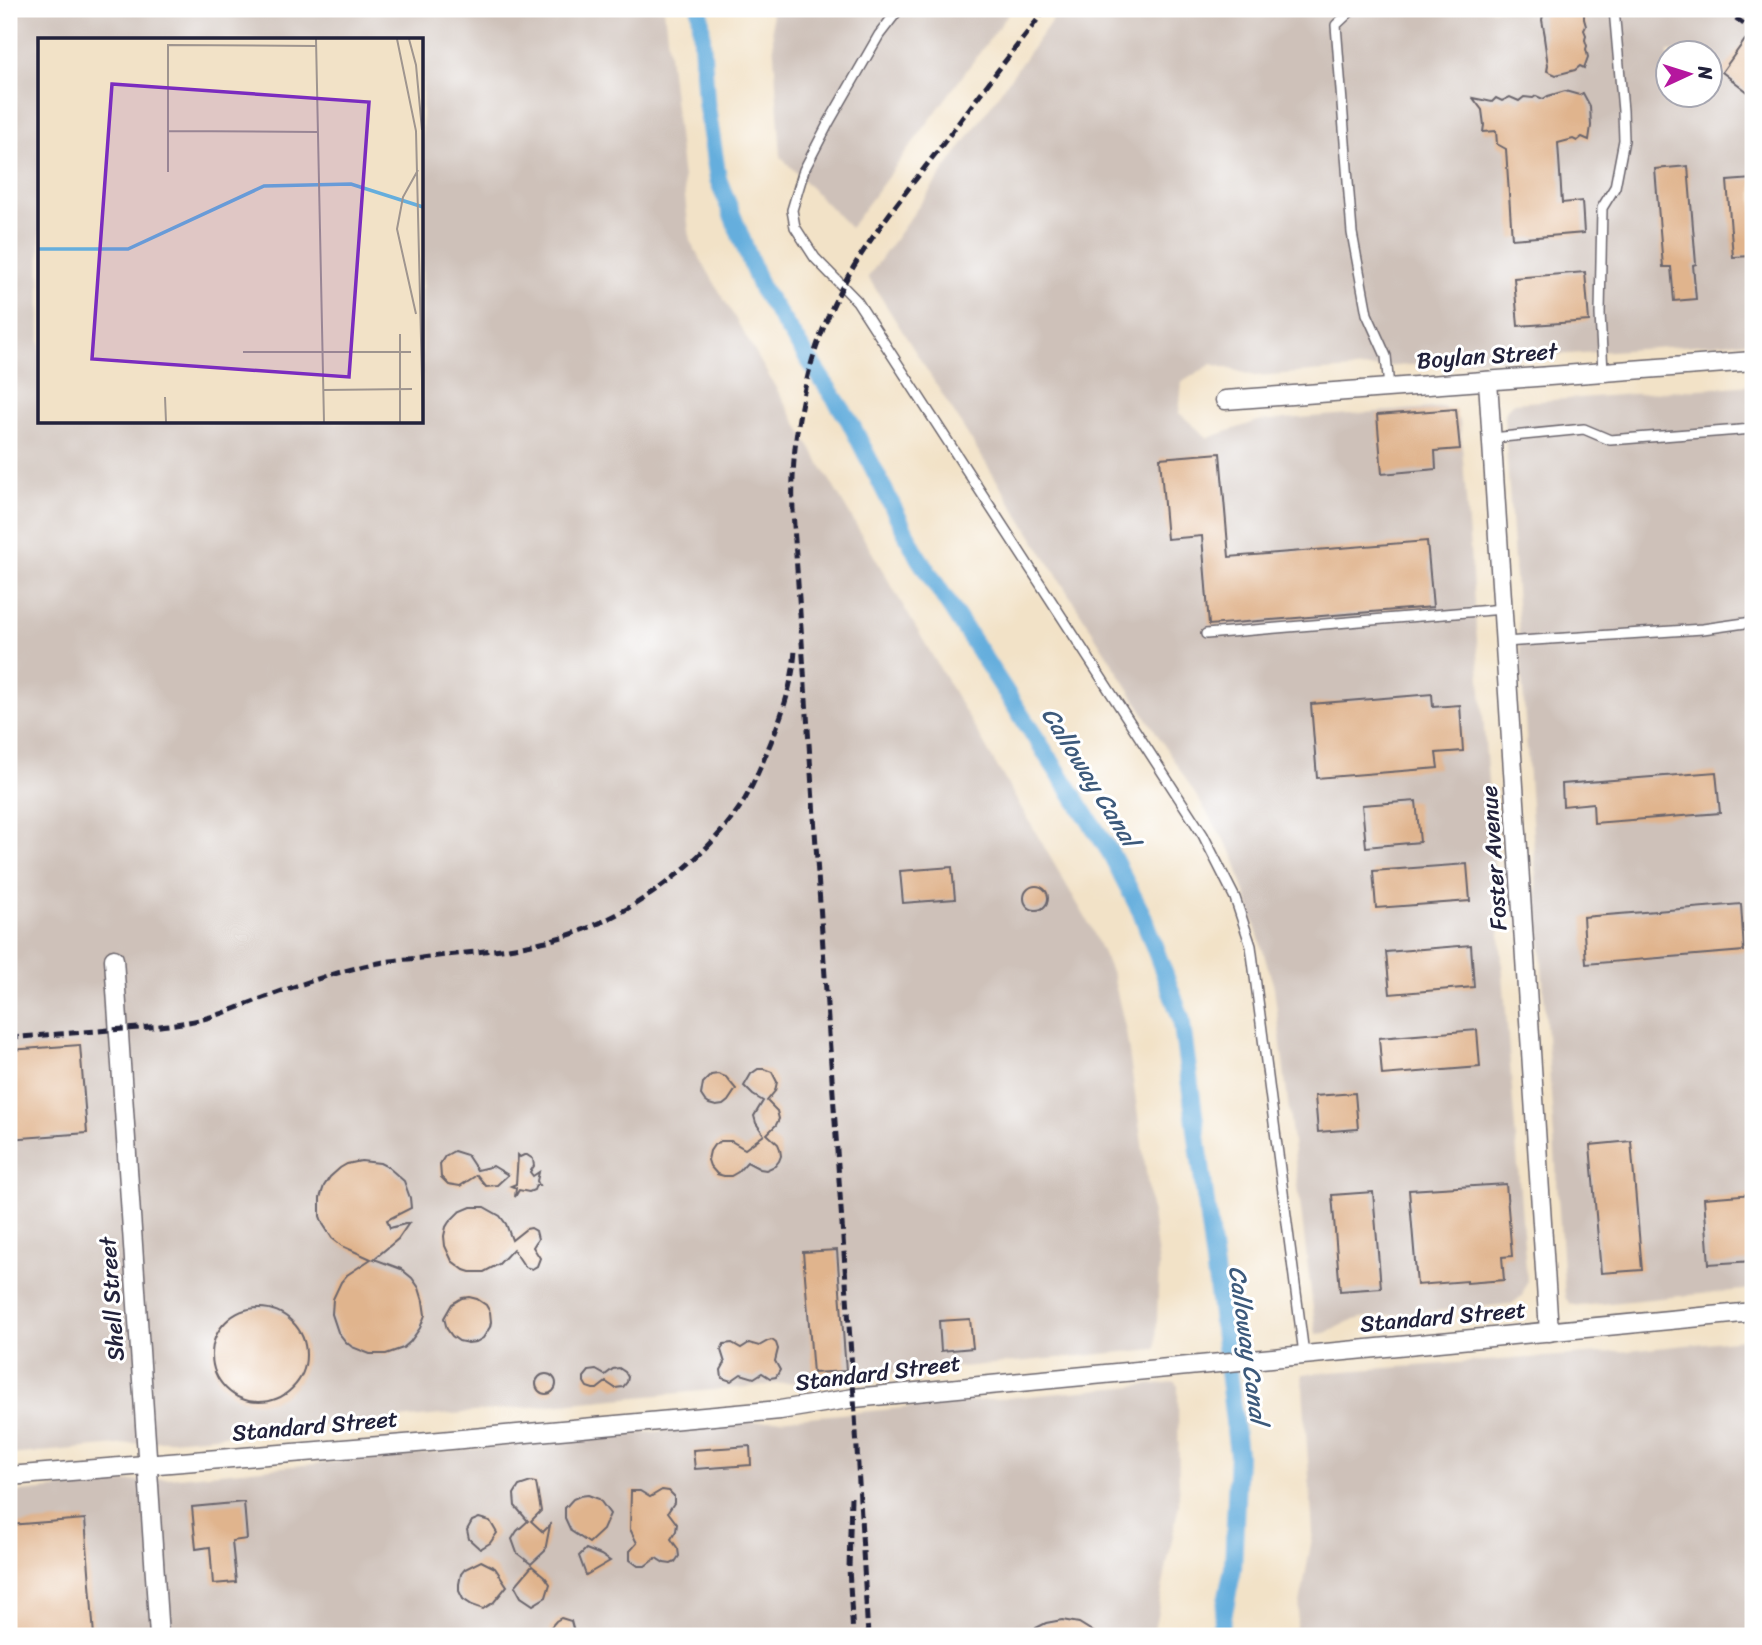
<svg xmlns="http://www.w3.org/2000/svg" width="1762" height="1645" viewBox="0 0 1762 1645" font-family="Sriracha,sans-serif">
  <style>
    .industrial { fill: #cec1b9; fill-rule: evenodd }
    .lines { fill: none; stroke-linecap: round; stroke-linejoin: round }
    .canal { stroke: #65aedd; stroke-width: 18 }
    .building { fill: #e0b48d }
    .service-casing { stroke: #6b656c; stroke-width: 12 }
    .minor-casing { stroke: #6b656c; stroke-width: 21 }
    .service { stroke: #fff; stroke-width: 9 }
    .minor { stroke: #fff; stroke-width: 18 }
    .rail { stroke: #22223b; stroke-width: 5; stroke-dasharray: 10 5; stroke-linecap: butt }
    .labels { text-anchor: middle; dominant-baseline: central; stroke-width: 6; stroke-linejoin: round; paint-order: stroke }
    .street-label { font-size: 23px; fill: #22223b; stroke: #fff }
    .water-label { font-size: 24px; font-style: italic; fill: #3d5a7c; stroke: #fff }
    .inset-river { fill: none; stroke: #65aedd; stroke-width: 3.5 }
    .inset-road { fill: none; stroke: #9f958f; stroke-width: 2 }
    .view { fill: #7b2cbf; fill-opacity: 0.15; stroke: #7b2cbf; stroke-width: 3.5 }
    .inset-edge { fill: none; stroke: #22223b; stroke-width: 3.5 }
  </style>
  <rect width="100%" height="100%" fill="#fff"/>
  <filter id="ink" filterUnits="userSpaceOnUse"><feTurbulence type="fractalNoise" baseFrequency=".0143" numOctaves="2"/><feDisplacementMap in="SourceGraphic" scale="14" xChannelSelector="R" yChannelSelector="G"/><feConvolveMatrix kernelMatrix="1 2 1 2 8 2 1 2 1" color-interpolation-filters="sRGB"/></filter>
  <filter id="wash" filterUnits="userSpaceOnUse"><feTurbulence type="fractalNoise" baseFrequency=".00686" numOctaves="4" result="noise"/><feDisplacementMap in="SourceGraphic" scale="28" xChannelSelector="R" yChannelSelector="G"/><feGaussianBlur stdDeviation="1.57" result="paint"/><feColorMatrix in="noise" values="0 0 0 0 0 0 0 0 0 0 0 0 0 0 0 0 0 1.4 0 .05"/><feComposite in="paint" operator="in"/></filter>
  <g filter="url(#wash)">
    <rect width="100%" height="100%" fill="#f2e2c7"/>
    <g class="industrial">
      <path d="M9,9H664L690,241L1091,927L1113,976L1126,1031L1159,1264L1156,1349L9,1455ZM40,40H422V422H40Z"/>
      <path d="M771,9H1012L850,228L781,157Z"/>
      <path d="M1060,9H1734L1753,23V341L1255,376L1212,364L1182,382L1179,413L1208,438L1258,421L1443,407L1460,421L1527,1282L1522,1296L1512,1304L1362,1318L1350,1321L1325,1333L1316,1334L1274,987L1233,854L868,277ZM1668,52H1710V94H1668Z"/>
      <path d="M1753,385V1289L1579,1306L1570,1304L1565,1297L1504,417L1507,409L1513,403Z"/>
      <path d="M1753,1338V1636H1294L1313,1533L1302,1374L1628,1351Z"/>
      <path d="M1176,1382L1178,1386L1179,1504L1153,1636H9V1493Z"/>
    </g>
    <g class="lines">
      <path class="canal" d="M700,9L706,101L718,179L761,288L849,420L918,557L1110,852L1142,914L1181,1018L1223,1329L1238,1454L1233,1568L1219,1636"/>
    </g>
    <g id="blocks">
      <g class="building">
        <path d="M1544,9H1584V19L1586,26L1584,30L1586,35L1585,40L1587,46L1586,49L1588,57L1584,68L1580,66L1575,70L1556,75L1547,71L1548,65L1544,38L1545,36L1542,20Z"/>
        <path d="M1745,40L1753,46V96L1722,72Z"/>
        <path d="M1565,91L1579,95L1583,93L1590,106L1591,126L1589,140L1582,137L1577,141L1573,139L1558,143L1562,203L1582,201L1584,233L1512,239L1506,149L1497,144L1496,131L1483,132L1484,125L1482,110L1473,98L1492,102L1496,98L1502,101L1510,97L1519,101L1524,97L1533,98L1536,96L1543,99L1548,96Z"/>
        <path d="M1688,166L1696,264L1693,265L1696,299L1674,301L1671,267H1663L1655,169Z"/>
        <path d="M1753,179V256L1733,257L1727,181Z"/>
        <path d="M1585,272L1589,321L1518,326L1514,278Z"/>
        <path d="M1456,409L1460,449L1435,451L1436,469L1382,474L1377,415Z"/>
        <path d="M1220,453L1229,557L1427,541L1433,607L1209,625L1202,536L1167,539L1160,458Z"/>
        <path d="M1432,694L1433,707L1460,705L1463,751L1436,753L1438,768L1317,778L1311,704Z"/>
        <path d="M1716,772L1720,813L1594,823L1593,803L1563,806L1562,784Z"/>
        <path d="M1416,801L1420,842L1366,847L1362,805Z"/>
        <path d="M1467,864L1470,901L1376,908L1373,871Z"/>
        <path d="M952,867L955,899L903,903L900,871Z"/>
        <circle cx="1036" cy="898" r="12"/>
        <path d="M1741,904L1744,951L1586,964L1583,917Z"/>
        <path d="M1471,945L1474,987L1390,994L1386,952Z"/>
        <path d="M1477,1030L1480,1067L1382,1075L1379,1038Z"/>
        <path d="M80,1045L87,1133L9,1139V1050Z"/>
        <path d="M758,1069H764L772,1072L777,1082L775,1091L767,1101L777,1111L779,1119L776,1125L767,1134L778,1144L780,1149L781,1156L779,1161L775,1166L766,1170L760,1169L747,1162L738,1172L731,1176H724L717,1174L710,1166L708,1160L710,1151L714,1145L721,1141H731L745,1149L764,1135L756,1123L754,1116L763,1101L753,1095L744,1086L751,1074Z"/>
        <path d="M711,1075L718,1074L726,1077L736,1089L728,1101L723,1105L716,1106L709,1104L705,1101L701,1095L703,1083Z"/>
        <path d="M1355,1093L1358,1129L1318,1132L1315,1096Z"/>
        <path d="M1631,1141L1642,1270L1601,1273L1590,1145Z"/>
        <path d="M454,1151L467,1155L477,1170L493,1166L508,1175L497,1185L486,1186L477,1175L460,1186L448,1184L441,1177L440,1164L445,1156Z"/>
        <path d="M518,1155L520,1157L524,1155H527L533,1159L534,1166L530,1172L533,1176L539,1172L537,1181L539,1185H536L534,1190L529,1192L519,1190L515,1197L516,1188L511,1186L516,1184Z"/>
        <path d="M361,1161L380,1163L388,1167L404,1181L410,1198L411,1208L387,1220L390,1228L409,1223L398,1239L374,1259L401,1269L412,1278L419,1288L423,1301L425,1315L420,1328L410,1342L403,1348L386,1354H370L352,1347L346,1342L338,1332L332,1314L333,1299L341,1282L347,1275L371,1259L342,1246L332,1238L323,1224L320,1216V1198L324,1186L330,1177L340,1168L347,1164Z"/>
        <path d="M1506,1184L1512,1256L1502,1257L1504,1280L1467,1283V1281L1417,1285L1409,1190Z"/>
        <path d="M1373,1192L1381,1288L1340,1291L1332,1195Z"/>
        <path d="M1753,1194V1261L1709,1264L1704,1198Z"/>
        <path d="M471,1207H484L500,1216L506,1224L512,1240L526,1229L531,1228L536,1231L538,1239L533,1247L540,1258L537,1266L532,1269L525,1267L513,1249L499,1264L484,1272H470L464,1270L452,1261L445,1246L444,1236L446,1227L449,1222L459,1212Z"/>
        <path d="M837,1250L846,1371L813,1373L803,1252Z"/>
        <path d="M469,1297L477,1299L486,1305L490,1312L491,1322L490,1327L483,1338L476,1342L468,1343L459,1341L452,1336L447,1329L444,1318L452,1304L462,1298Z"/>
        <circle cx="259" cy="1355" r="47"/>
        <path d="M970,1319L973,1348L941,1351L939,1321Z"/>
        <path d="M772,1340L776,1343L778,1349L775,1361L780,1370L776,1377L770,1378L762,1373L754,1378L741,1374L731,1381L722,1378L721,1370L725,1363L721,1350L724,1344L732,1343L741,1348L749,1343L759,1346L768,1341Z"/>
        <path d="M619,1368L625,1372L628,1377L627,1382L623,1387L615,1388L606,1382L597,1389H593L587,1387L584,1382V1377L589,1371L596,1370L605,1375L613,1369Z"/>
        <circle cx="546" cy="1384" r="10"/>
        <path d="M750,1446L751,1465L695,1469L693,1450Z"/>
        <path d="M531,1482L536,1483L541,1511L531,1521L543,1532L550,1525L545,1551L531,1564L517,1553L512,1539L517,1531L528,1521L515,1506L514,1494L519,1486Z"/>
        <path d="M662,1490L669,1491L674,1496V1503L668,1512L677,1524L676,1531L671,1539L678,1549L679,1556L675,1562L671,1564L664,1563L656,1558L645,1566H638L630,1560V1551L637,1543L630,1529L631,1491H640L650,1497Z"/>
        <path d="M588,1495L599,1499L610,1514L603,1530L589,1543L571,1531L565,1518V1508L573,1499L580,1496Z"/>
        <path d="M244,1502L247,1539L232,1541L236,1582L213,1584L210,1547L196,1549L192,1507Z"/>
        <path d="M479,1518L490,1521L497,1533L490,1543L480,1549L469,1539L467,1530L472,1521Z"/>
        <path d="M85,1519L94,1636H9V1525Z"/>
        <path d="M586,1549L601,1555L610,1561L586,1575L579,1556Z"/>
        <path d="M481,1561L495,1568L507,1586L494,1602L483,1609L472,1605L463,1599L459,1591V1584L461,1574L465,1569Z"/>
        <path d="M532,1566L545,1577L550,1584L546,1597L533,1605L521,1597L515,1586Z"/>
        <path d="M561,1618L571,1621L575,1636H555L549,1629L556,1621Z"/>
        <path d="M1062,1620L1079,1623L1100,1636H1020L1046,1623Z"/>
      </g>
    </g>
  </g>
  <g filter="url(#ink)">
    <use href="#blocks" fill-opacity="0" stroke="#6b656c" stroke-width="2"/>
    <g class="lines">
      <g class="service-casing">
        <g id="service">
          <path d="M899,9L879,35L829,122L804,170L792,210L795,227L815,258L857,301L1203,835L1235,898L1251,946L1304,1354"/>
          <path d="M1353,9L1336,25L1352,233L1367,314L1386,356L1389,388"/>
          <path d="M1603,372L1600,314L1602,208L1615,187L1624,140L1623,111L1614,9"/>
          <path d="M1492,438L1584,429L1610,440L1753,429"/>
          <path d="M1206,634L1503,609"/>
          <path d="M1505,642L1703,629L1752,622L1753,618"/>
        </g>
      </g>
      <g class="minor-casing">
        <g id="minor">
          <path d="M1488,381L1549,1332"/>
          <path d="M1225,400L1753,361"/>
          <path d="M114,959L159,1636"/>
          <path d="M9,1476L429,1442L780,1410L854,1398L1753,1312"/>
        </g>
      </g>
      <use href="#service" class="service"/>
      <use href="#minor" class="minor"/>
      <g class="rail">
        <path d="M1724,9L1753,31"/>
        <path d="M9,1038C42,1035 76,1033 109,1030C141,1028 172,1026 203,1019C224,1014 244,1005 263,998C298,985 333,973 369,965C386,961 404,959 421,958C469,952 516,950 562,937C631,917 707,861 745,799C755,781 763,761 771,742C783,712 793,682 795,650"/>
        <path d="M851,1497L849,1568L853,1636"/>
        <path d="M868,1636L854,1398L793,511C790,427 810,338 854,266C879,225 910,187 939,149C974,102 1009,55 1046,9"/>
      </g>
    </g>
  </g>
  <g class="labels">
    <g class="street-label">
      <text transform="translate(1487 356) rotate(-4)">Boylan Street</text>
      <text transform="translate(1494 858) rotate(-94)">Foster Avenue</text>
      <text transform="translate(112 1299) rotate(-94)">Shell Street</text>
      <text transform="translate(1443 1317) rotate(-5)">Standard Street</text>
      <text transform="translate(878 1373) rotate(-7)">Standard Street</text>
      <text transform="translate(315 1426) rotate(-5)">Standard Street</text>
    </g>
    <g class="water-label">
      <text transform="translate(1090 777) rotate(58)">Calloway Canal</text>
      <text transform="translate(1248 1345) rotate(82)">Calloway Canal</text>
    </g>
  </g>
  <g transform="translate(38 38)">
    <rect width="385" height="385" fill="#f2e2c7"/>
    <path class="inset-river" d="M0,211H90L226,148L313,146L385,169"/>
    <path class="inset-road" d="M278,1L286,384M359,1L378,93L385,384M371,1L378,27L384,92M130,93L279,94M130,134V7L278,8M378,276L359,191L365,159L380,132M362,296V384M205,314H373M285,352L374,351M127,359L128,384"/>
    <path class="view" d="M74,46L331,64L311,339L54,321Z"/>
    <rect width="385" height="385" class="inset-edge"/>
  </g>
  <rect width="1762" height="1645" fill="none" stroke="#fff" stroke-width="35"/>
  <g transform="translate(1689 74) rotate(86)"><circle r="33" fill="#ffffff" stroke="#a7a7b1" stroke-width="2"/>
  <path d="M0-5L12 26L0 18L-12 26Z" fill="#b5179e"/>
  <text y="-10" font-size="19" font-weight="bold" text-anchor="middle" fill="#22223b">N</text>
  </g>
</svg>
